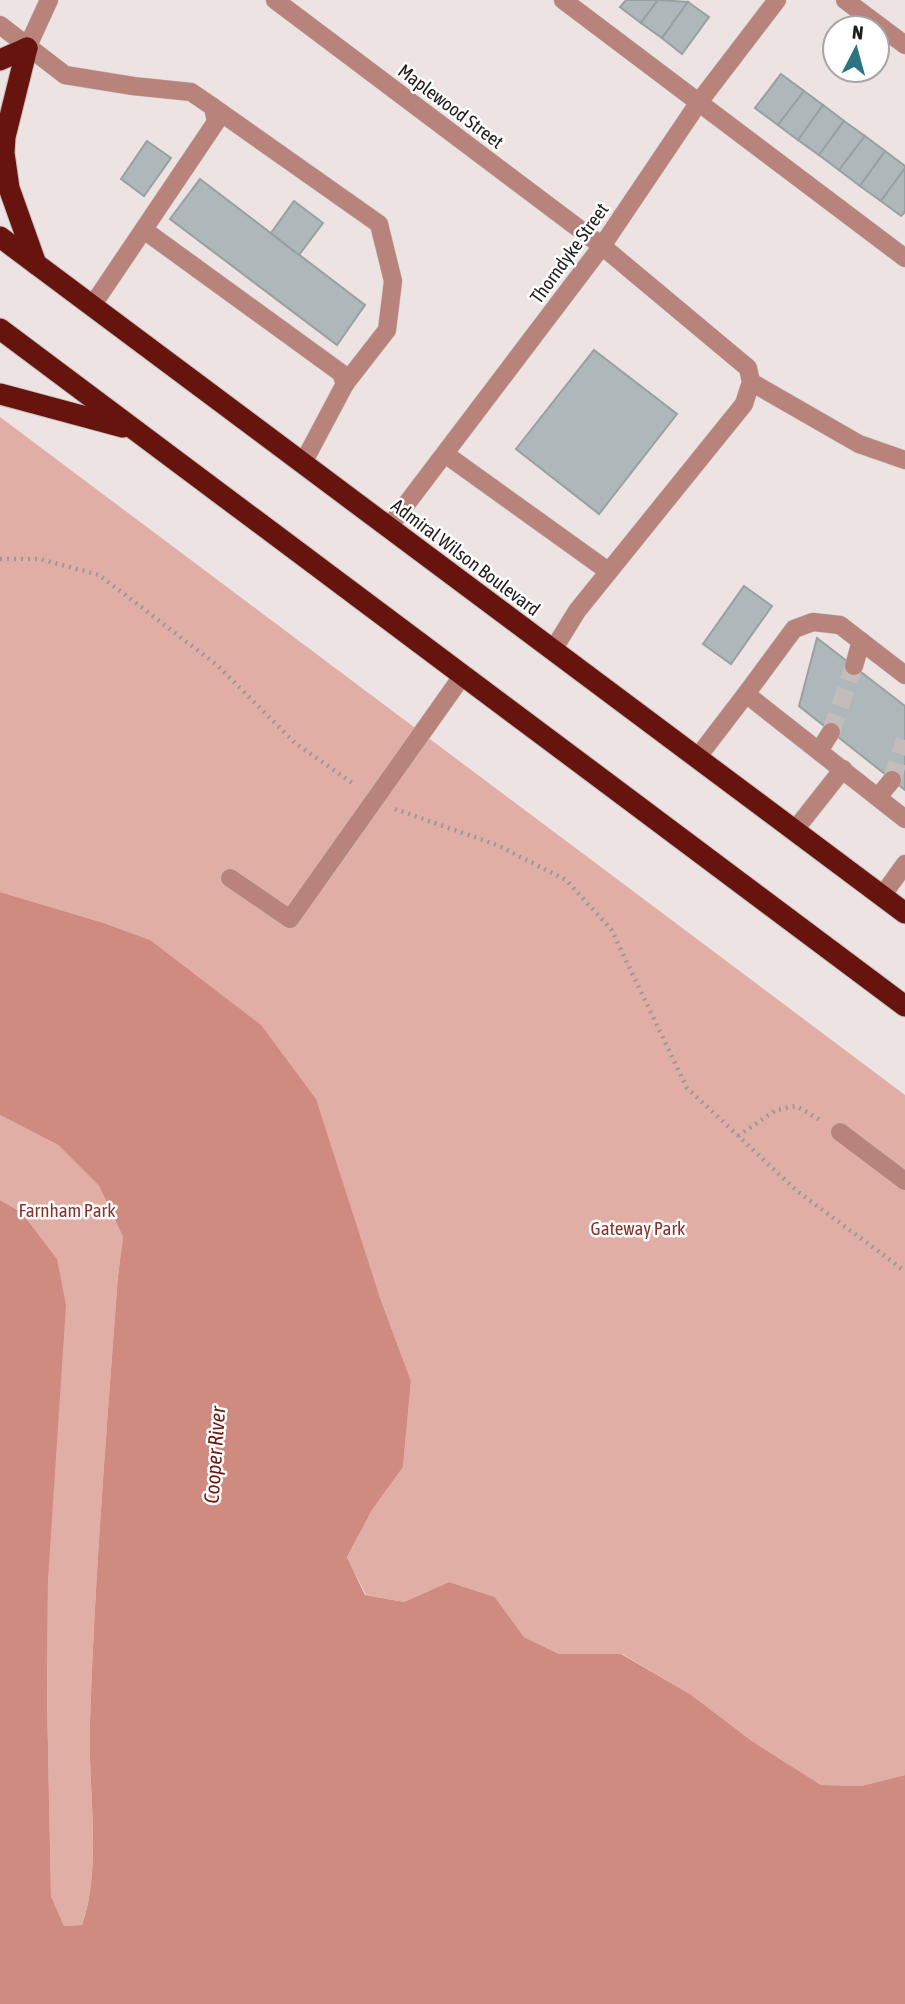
<svg xmlns="http://www.w3.org/2000/svg" width="905" height="2004" viewBox="0 0 905 2004" font-family="'Asap Condensed',sans-serif">
  <style>
    .green { fill: #e1aea6 }
    .water { fill: #d08b81 }
    .building { fill: #aeb7b9; stroke: #98a1a2; stroke-width: 2 }
    .lines { fill: none; stroke-linecap: round; stroke-linejoin: round }
    .minor-tunnel { stroke: #c4bcbb; stroke-width: 18; stroke-dasharray: 18 9; stroke-linecap: butt }
    .minor-casing { stroke: #c8c0bf; stroke-width: 19 }
    .highway-casing { stroke: #c8c0bf; stroke-width: 23 }
    .path { stroke: #a09897; stroke-width: 4.5; stroke-dasharray: 2 5; stroke-linecap: butt }
    .minor { stroke: #b7837b; stroke-width: 18 }
    .highway { stroke: #66140d; stroke-width: 21 }
    .labels { text-anchor: middle; dominant-baseline: central; stroke-width: 5; stroke-linejoin: round; paint-order: stroke }
    .street-label { font-size: 19px; fill: #221e1e; stroke: #fff }
    .park-label { font-size: 19px; fill: #87332a; stroke: #fff }
    .water-label { font-size: 21px; font-style: italic; fill: #6c1a13; stroke: #fff }
  </style>
  <rect width="100%" height="100%" fill="#ede3e2"/>
  <g class="green">
    <path d="M0,417L905,1095V1775L861,1786L821,1785L752,1741L690,1694L622,1654H559L524,1637L495,1597L449,1582L404,1602L366,1595L347,1557L372,1510L403,1467L411,1381L379,1295L150,940L104,923L0,892Z"/>
    <path d="M0,1115L58,1145L99,1186L123,1237L118,1276C107,1424 95,1572 90,1720C87,1784 103,1864 82,1925L64,1926L51,1896L47,1697L48,1579L21,1212L0,1200Z"/>
  </g>
  <path class="water" d="M0,892L104,923L150,940L261,1025L316,1099L379,1295L411,1381L403,1467L372,1510L347,1557L365,1595L404,1602L449,1582L495,1597L524,1637L559,1654H621L690,1694L752,1741L821,1785L861,1786L905,1775V2004H0V1200L21,1212L57,1259L66,1305L48,1579L47,1697L51,1896L64,1926L82,1925C103,1866 87,1783 90,1720C95,1572 107,1424 118,1276L123,1237L99,1186L58,1145L0,1115Z"/>
  <g class="building">
    <path d="M626,0H658L641,23L620,7Z"/>
    <path d="M658,0L688,2L662,38L641,23Z"/>
    <path d="M688,2L709,17L682,54L662,38Z"/>
    <path d="M781,74L804,91L778,125L755,108Z"/>
    <path d="M804,91L823,105L798,140L778,125Z"/>
    <path d="M823,105L844,121L819,155L798,140Z"/>
    <path d="M844,121L865,136L839,170L819,155Z"/>
    <path d="M865,136L885,151L860,186L839,170Z"/>
    <path d="M147,141L171,158L144,196L121,179Z"/>
    <path d="M885,151L905,166V168L881,201L860,186Z"/>
    <path d="M905,168V212L901,216L881,201Z"/>
    <path d="M200,179L365,305L337,345L170,219Z"/>
    <path d="M294,201L323,223L299,255L271,233Z"/>
    <path d="M594,350L677,414L599,514L516,449Z"/>
    <path d="M744,586L772,606L731,664L703,644Z"/>
    <path d="M817,638L905,706V790L799,706Z"/>
  </g>
  <g class="lines">
    <g class="minor-tunnel">
      <path d="M831,732L854,666"/>
      <path d="M892,780L905,740"/>
    </g>
    <g class="minor-casing">
      <g id="minor">
        <path d="M275,0L602,246L748,368L751,382L744,404L577,611L553,650"/>
        <path d="M563,0L905,258"/>
        <path d="M845,0L905,45"/>
        <path d="M0,25L65,75L133,86L191,92L213,107L216,122L92,306"/>
        <path d="M27,48L49,0"/>
        <path d="M213,107L379,224L393,281L387,330L345,384"/>
        <path d="M144,230L341,373L345,384L303,463"/>
        <path d="M751,382L859,444L905,460"/>
        <path d="M445,454L608,571"/>
        <path d="M389,527L602,246L699,102L777,0"/>
        <path d="M854,666L861,641"/>
        <path d="M905,675L840,625L813,622L794,629L746,694L905,819"/>
        <path d="M819,751L831,732"/>
        <path d="M697,758L746,694"/>
        <path d="M878,797L892,780"/>
        <path d="M794,831L843,769"/>
        <path d="M230,878L290,919L463,675"/>
        <path d="M882,896L905,864"/>
        <path d="M840,1132L905,1181"/>
      </g>
    </g>
    <g class="highway-casing">
      <g id="highway">
        <path d="M27,48L5,137L4,153L9,188L36,264"/>
        <path d="M0,60L27,48"/>
        <path d="M0,237L905,913"/>
        <path d="M0,329L905,1006"/>
        <path d="M0,394L123,427"/>
      </g>
    </g>
    <g class="path">
      <path d="M0,559H40L99,575L217,665L295,743L355,785"/>
      <path d="M395,809L497,845L566,880L611,929L687,1088L797,1191L905,1271"/>
      <path d="M738,1136L776,1110L796,1106L822,1121"/>
    </g>
    <use href="#minor" class="minor"/>
    <use href="#highway" class="highway"/>
  </g>
  <g class="labels">
    <g class="street-label">
      <text transform="translate(451 106) rotate(37)">Maplewood Street</text>
      <text transform="translate(569 253) rotate(-54)">Thorndyke Street</text>
      <text transform="translate(466 557) rotate(37)">Admiral Wilson Boulevard</text>
    </g>
    <g class="park-label">
      <text x="67" y="1210">Farnham Park</text>
      <text x="638" y="1228">Gateway Park</text>
    </g>
    <g class="water-label">
      <text transform="translate(214 1455) rotate(-86)">Cooper River</text>
    </g>
  </g>
  <g transform="translate(856 49) rotate(6)"><circle r="33" fill="#ffffff" stroke="#a7a5a5" stroke-width="2"/>
  <path d="M0-5L12 26L0 18L-12 26Z" fill="#2d7480"/>
  <text y="-10" font-size="19" font-weight="bold" text-anchor="middle" fill="#221e1e">N</text>
  </g>
</svg>
